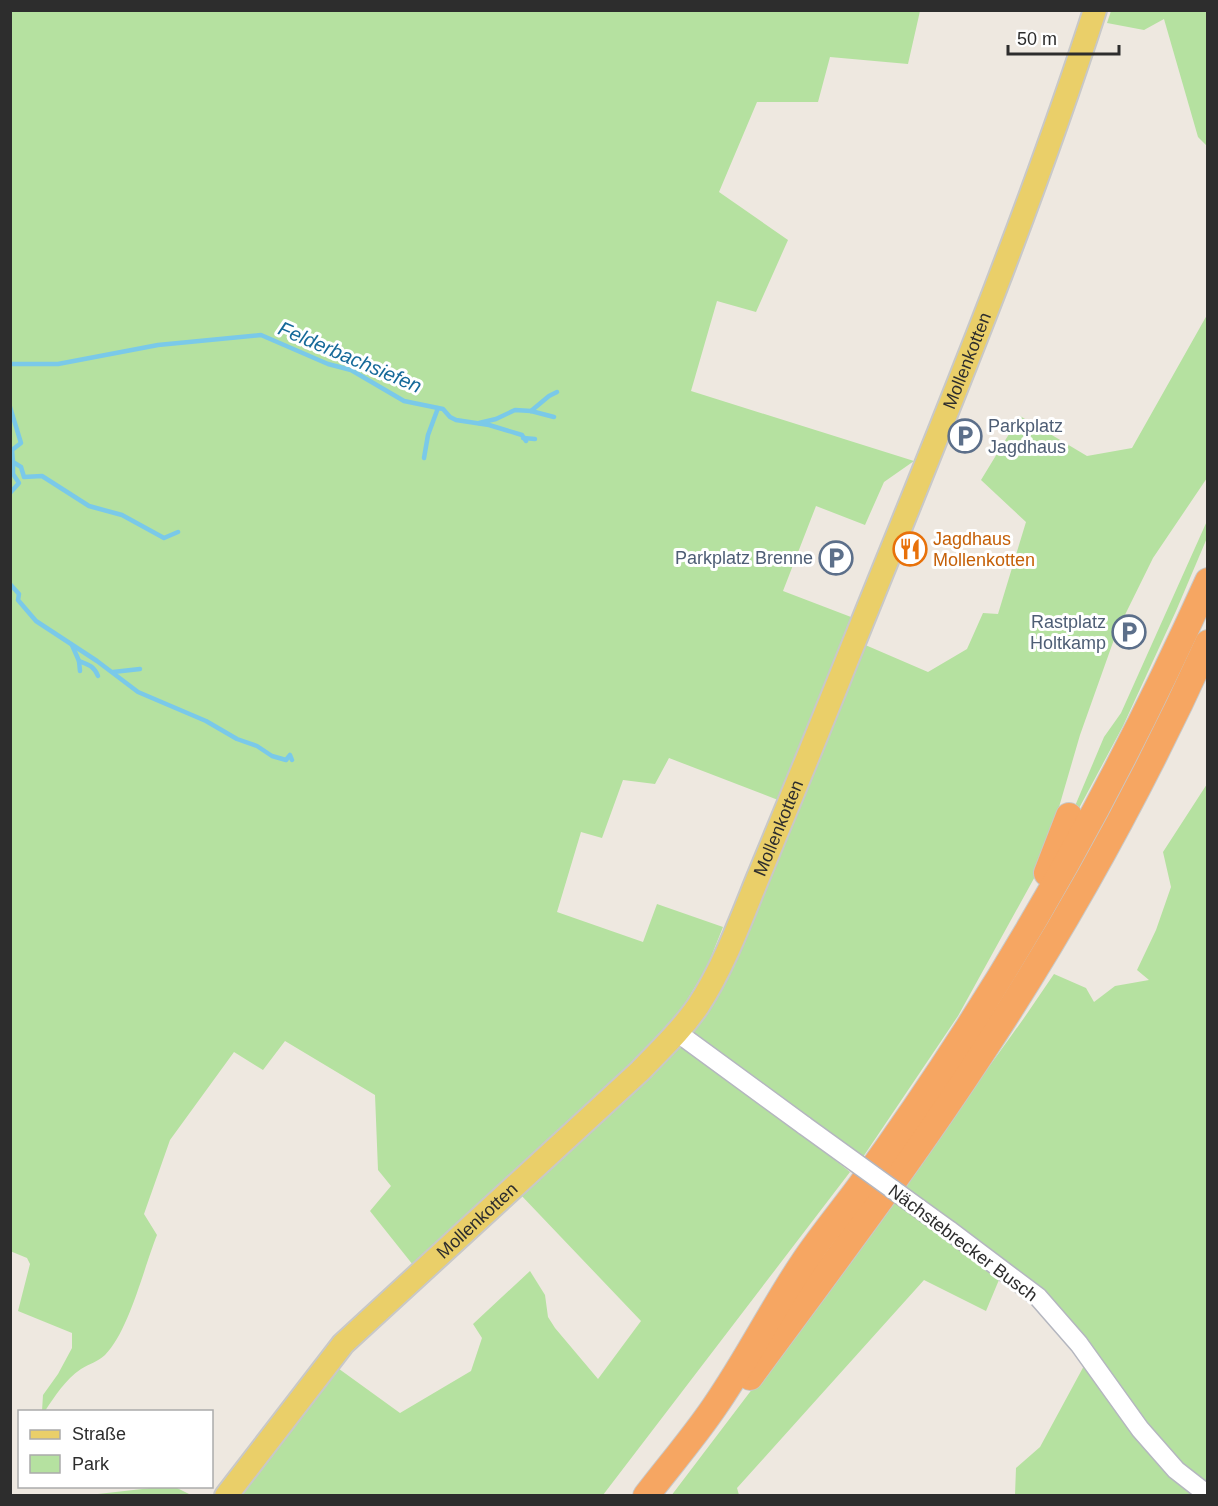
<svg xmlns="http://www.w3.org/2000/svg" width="1218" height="1506" viewBox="0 0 1218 1506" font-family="Helvetica,sans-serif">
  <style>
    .green { fill: #b5e1a0 }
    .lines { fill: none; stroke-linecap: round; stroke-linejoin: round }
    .stream { stroke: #7ac9e9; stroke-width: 4.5 }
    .minor-casing { stroke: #b4b6bf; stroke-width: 21 }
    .major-casing { stroke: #c8c8c8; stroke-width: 26 }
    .highway-casing { stroke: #c8c8c8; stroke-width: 28 }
    .minor { stroke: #fff; stroke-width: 18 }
    .major { stroke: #eacf69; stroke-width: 22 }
    .highway { stroke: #f6a662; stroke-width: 26 }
    .minor-bridge-casing { stroke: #b4b6bf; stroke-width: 21; stroke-linecap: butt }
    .minor-bridge { stroke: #fff; stroke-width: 18 }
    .labels { text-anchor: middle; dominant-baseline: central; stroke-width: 6; stroke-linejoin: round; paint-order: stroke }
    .street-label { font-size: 18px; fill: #2d2d2d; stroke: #fff }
    .service-label { font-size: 18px; fill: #4e5e75; stroke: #fff; text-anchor: end }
    .food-label { font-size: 18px; fill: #c56008; stroke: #fff; text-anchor: start }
    .water-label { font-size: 20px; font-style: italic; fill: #156999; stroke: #fff }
  </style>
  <rect width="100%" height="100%" fill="#eee8e0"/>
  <g class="green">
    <path d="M11,11H920L908,64L830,57L818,102H757L719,192L788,240L756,312L717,301L691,391L914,461L884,482L865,525L816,506L783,591L851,617L778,800L669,758L655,784L623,780L602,838L581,832L557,912L643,942L657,904L723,927L707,967L672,1025L618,1078L413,1265L370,1211L391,1186L378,1170L375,1095L285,1041L263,1070L234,1052L170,1140L144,1214L157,1235C144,1267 129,1331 105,1355C99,1361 89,1364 81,1369C65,1380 55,1396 45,1411H42L43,1395L58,1374L72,1348V1333L18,1311L30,1264L27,1258L10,1251Z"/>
    <path d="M1111,11H1207V146L1198,137L1164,19L1144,30L1107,23Z"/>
    <path d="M1207,315V478L1153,558L1117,631L1080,735L1043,862L958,1016L863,1157L690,1032L863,644L928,672L967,649L983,613L998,614L1026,522L981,480L1020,416L1087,456L1132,448Z"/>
    <path d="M1207,521V538L1176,611L1123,726L1076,814L1075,806L1104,737L1121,713Z"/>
    <path d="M1207,784V1495H1015L1016,1468L1040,1447L1092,1351L902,1188L1024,1018L1054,974L1086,988L1094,1002L1115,986L1149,980L1137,970L1156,930L1171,887L1163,852Z"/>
    <path d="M680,1041L782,1118L850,1172L603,1495L233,1496L335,1366L400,1413L471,1371L482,1338L473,1324L530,1271L545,1295L548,1317L555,1328L598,1379L641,1321L519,1193Z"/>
    <path d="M894,1202L948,1241L1001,1275L986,1311L924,1280L737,1488L739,1495L671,1496Z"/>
    <path d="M160,1487L177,1488L191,1495H89Z"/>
  </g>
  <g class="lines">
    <g class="stream">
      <path d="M10,364H58L158,345L261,335L328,364L351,370L404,401L443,409L450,417L456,420L489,425L522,435L526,441"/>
      <path d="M10,407L21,443L12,450L13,462L21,467L24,477L42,476L89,506L122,515L164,538L178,532"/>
      <path d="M531,411L549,396L557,392"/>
      <path d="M479,423L496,419L515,410L531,411L554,417"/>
      <path d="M523,438L535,439"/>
      <path d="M424,458L428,435L438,408"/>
      <path d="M10,493L19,483L13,474V462"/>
      <path d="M10,584L19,594L18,600L36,621L97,661L138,692L206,721L237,739L257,746L272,756L286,760L290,755L292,760"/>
      <path d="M72,645L79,661L80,671"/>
      <path d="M79,661C89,665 94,666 98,676"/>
      <path d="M113,672L140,669"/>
    </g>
    <g class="minor-casing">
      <g id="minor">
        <path d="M678,1033L805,1126"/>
        <path d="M949,1230L1038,1297L1079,1344L1140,1429L1176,1470L1208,1495"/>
      </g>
    </g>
    <g class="major-casing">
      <g id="major">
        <path id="s1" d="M226,1496L343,1344L640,1071C660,1050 681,1031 698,1006C723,968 740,922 757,880C785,813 812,747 839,680C928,458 1021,238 1095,10"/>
      </g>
    </g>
    <g class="highway-casing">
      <g id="highway">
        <path d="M1047,873L1069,816"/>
        <path d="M750,1377C831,1267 913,1159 987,1045C1071,917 1145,782 1208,643"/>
        <path d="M646,1496C669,1466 694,1437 715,1406C747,1360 772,1309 803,1263C821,1236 842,1211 861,1185C898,1134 934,1081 968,1028C1059,886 1138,736 1208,581"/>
      </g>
    </g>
    <use href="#minor" class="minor"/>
    <use href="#major" class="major"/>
    <use href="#highway" class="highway"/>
    <g class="minor-bridge-casing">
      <path id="minor-bridge" d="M805,1126L949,1230"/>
    </g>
    <use href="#minor-bridge" class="minor-bridge"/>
  </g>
  <defs>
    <g id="parking-ring" transform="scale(1.725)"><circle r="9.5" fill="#fff" stroke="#5c6f8a" stroke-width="1.5"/><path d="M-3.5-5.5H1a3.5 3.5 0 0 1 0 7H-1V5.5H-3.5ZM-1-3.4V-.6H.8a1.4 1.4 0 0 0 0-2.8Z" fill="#5c6f8a"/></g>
    <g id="restaurant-ring" transform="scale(1.725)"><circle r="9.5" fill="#fff" stroke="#e8710a" stroke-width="1.5"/><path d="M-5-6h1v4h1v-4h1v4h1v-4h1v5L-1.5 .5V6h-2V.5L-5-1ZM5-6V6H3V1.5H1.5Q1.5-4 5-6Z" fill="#e8710a"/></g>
  </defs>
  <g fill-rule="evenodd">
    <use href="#parking-ring" x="965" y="436"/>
    <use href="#restaurant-ring" x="910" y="549"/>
    <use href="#parking-ring" x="836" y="558"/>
    <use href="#parking-ring" x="1129" y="632"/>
  </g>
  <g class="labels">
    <g class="street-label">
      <text stroke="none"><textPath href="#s1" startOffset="1382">Mollenkotten</textPath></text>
      <text stroke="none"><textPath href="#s1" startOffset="878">Mollenkotten</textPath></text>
      <text stroke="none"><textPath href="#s1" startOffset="374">Mollenkotten</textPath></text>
      <text transform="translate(963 1243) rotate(37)">Nächstebrecker Busch</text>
    </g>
    <g class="service-label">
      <text x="988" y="426" text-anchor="start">Parkplatz<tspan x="988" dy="21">Jagdhaus</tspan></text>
      <text x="813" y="558">Parkplatz Brenne</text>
      <text x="1106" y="622">Rastplatz<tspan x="1106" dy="21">Holtkamp</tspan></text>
    </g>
    <g class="food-label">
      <text x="933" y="539">Jagdhaus<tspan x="933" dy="21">Mollenkotten</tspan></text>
    </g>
    <g class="water-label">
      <text transform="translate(350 357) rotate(23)">Felderbachsiefen</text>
    </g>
  </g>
  <rect width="1218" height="1506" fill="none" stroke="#2d2d2d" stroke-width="24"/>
  <rect x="18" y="1410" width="195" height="78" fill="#ffffff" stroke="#ababab" stroke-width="1.5"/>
  <rect x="30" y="1430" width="30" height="9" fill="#eacf69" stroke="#ababab" stroke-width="1.5"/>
  <text x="72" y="1440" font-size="18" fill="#2d2d2d">Straße</text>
  <rect x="30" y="1455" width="30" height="18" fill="#b5e1a0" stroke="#ababab" stroke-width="1.5"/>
  <text x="72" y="1470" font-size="18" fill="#2d2d2d">Park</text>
  <path d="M1008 45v9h111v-9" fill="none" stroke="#2d2d2d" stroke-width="3"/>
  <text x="1017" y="45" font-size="18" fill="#2d2d2d" stroke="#ffffff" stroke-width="4.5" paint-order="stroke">50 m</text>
</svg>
